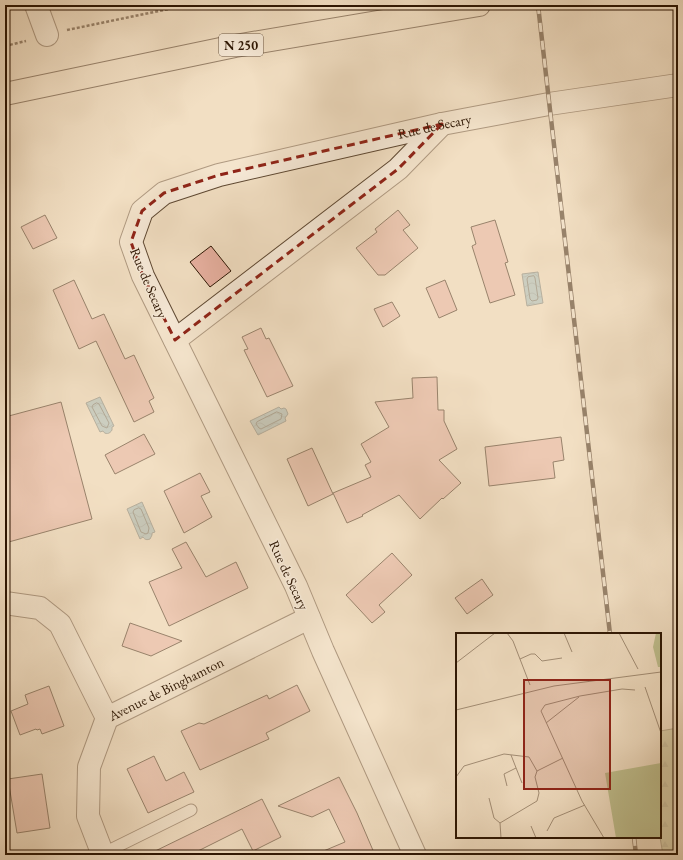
<svg xmlns="http://www.w3.org/2000/svg" width="683" height="860" viewBox="0 0 683 860" font-family="'EB Garamond',serif">
  <style>
    .forest { fill: url(#forest-firs); stroke: #766a48 }
    .water { fill: url(#water-waves); stroke: #707872 }
    .lines { fill: none; stroke-linecap: round; stroke-linejoin: round }
    .shore { stroke: #65685f; stroke-width: 1 }
    .building { fill: #e7b0a0; stroke: #2c1502 }
    .service-casing { stroke: #5e4832; stroke-width: 13 }
    .minor-casing { stroke: #5e4832; stroke-width: 24 }
    .primary-casing { stroke: #2c1502; stroke-width: 24 }
    .path { stroke: #2c1502; stroke-width: 2.5; stroke-dasharray: 3 2; stroke-linecap: butt }
    .service { stroke: #f7ead8; stroke-width: 11 }
    .minor { stroke: #f7ead8; stroke-width: 22 }
    .primary { stroke: #f2dfc3; stroke-width: 22 }
    .rail-casing { stroke: #2c1502; stroke-width: 4.5 }
    .rail { stroke: #f7ead8; stroke-width: 3; stroke-dasharray: 9; stroke-linecap: butt }
    .marked { fill: none; stroke: #8f2418; stroke-width: 3; stroke-dasharray: 8 5; stroke-linejoin: round }
    .labels { text-anchor: middle; dominant-baseline: central; stroke-width: 3; stroke-linejoin: round; paint-order: stroke }
    .shield { fill: #f7ead8; stroke: #695542; stroke-width: 1 }
    .shield-label { font-size: 13px; font-weight: bold; fill: #2c1502 }
    .street-label { font-size: 14px; fill: #2c1502; stroke: #f7ead8 }
    .inset-road { fill: none; stroke: #a38e76; stroke-width: 1 }
    .view { fill: #8f2418; fill-opacity: 0.15; stroke: #8f2418; stroke-width: 2 }
    .inset-edge { fill: none; stroke: #2c1502; stroke-width: 2 }
  </style>
  <defs>
    <pattern id="forest-firs" width="22" height="20" patternUnits="userSpaceOnUse"><rect width="22" height="20" fill="#c0c08f"/><path d="M5 1l3.5 6h-7zM16 11l3.5 6h-7z" fill="#a5a47a"/></pattern>
    <pattern id="water-waves" width="16" height="10" patternUnits="userSpaceOnUse"><rect width="16" height="10" fill="#9ebabc"/><path d="M0 5q4-4 8 0t8 0" fill="none" stroke="#889fa0"/></pattern>
  </defs>
  <rect width="100%" height="100%" fill="#f2dfc3"/>
  <filter id="stains"><feTurbulence type="fractalNoise" baseFrequency=".005" numOctaves="4"/><feColorMatrix values="0 0 0 0 .2 0 0 0 0 .09 0 0 0 0 .02 0 0 0 .5 -.17"/></filter>
  <radialGradient id="worn" r=".72"><stop offset=".6" stop-color="#630" stop-opacity="0"/><stop offset="1" stop-color="#630" stop-opacity=".3"/></radialGradient>
  <path class="forest" d="M678,728V855H663L660,837V731Z"/>
  <g class="water">
    <path d="M538,272L543,303L527,306L522,274Z"/>
    <path d="M100,397L114,426L112,427V430C110,434 105,435 103,431L100,432L86,403Z"/>
    <path d="M279,407L281,409L284,408L286,409L288,414L285,418L286,421L258,435L250,421Z"/>
    <path d="M142,502L155,532L152,533V535L150,539C147,540 145,540 143,537L140,539L127,509Z"/>
  </g>
  <g class="lines">
    <g class="shore">
      <path d="M534,276L535,278L538,298L537,300L532,301L530,299L527,279L528,277Z"/>
      <path d="M97,403L99,404L109,423L107,428L102,426L92,407L93,405Z"/>
      <path d="M277,412L282,414L281,419L261,429L259,428L256,424L257,422Z"/>
      <path d="M139,508L141,509L149,528L148,533L146,534L141,532L133,512L134,510Z"/>
    </g>
  </g>
  <g class="building">
    <path d="M398,210L410,225L403,230L418,248L385,275H378L356,248L377,232L375,229Z"/>
    <path d="M45,215L57,238L33,249L21,227Z"/>
    <path d="M495,220L508,262L505,263L515,295L490,303L472,246L476,244L471,227Z"/>
    <path d="M211,246L231,271L210,287L190,262Z"/>
    <path d="M74,280L92,319L104,314L125,359L134,355L154,398L149,401L154,412L134,422L96,341L79,349L53,290Z"/>
    <path d="M445,280L457,310L439,318L426,288Z"/>
    <path d="M392,302L400,316L383,327L374,309Z"/>
    <path d="M261,328L266,339L269,338L293,386L267,397L244,350L248,349L242,337Z"/>
    <path d="M437,377L438,410H444V421L457,449L439,460L461,483L443,499L442,498L420,519L399,495L362,515L363,516L347,523L333,493L371,477L365,465L371,462L361,444L389,427L375,402L413,398L412,378Z"/>
    <path d="M61,402L92,519L5,543V417Z"/>
    <path d="M144,434L155,454L115,474L105,455Z"/>
    <path d="M561,437L564,460L553,462L555,478L489,486L485,447Z"/>
    <path d="M312,448L333,494L308,506L287,459Z"/>
    <path d="M200,473L210,492L201,496L212,517L184,533L164,491Z"/>
    <path d="M186,542L206,577L236,562L248,588L169,626L149,582L182,568L172,549Z"/>
    <path d="M392,553L412,575L379,605L385,612L372,623L346,595Z"/>
    <path d="M482,579L493,595L467,614L455,598Z"/>
    <path d="M130,623L182,641L151,656L122,646Z"/>
    <path d="M297,685L310,711L266,733L269,739L200,770L181,731L199,723L204,724L267,695L269,699Z"/>
    <path d="M49,686L64,726L42,734L40,729L37,730L36,729L20,735L11,711L28,704L25,695Z"/>
    <path d="M154,756L166,781L184,772L194,792L148,813L127,769Z"/>
    <path d="M42,774L50,828L17,833L8,779Z"/>
    <path d="M339,777L357,813L375,855H314L345,842L329,809L312,817L278,806Z"/>
    <path d="M262,799L281,837L253,851L242,829L198,851L200,855H147Z"/>
  </g>
  <g class="lines">
    <g class="service-casing">
      <path id="service" d="M102,854L191,810"/>
    </g>
    <g class="minor-casing">
      <g id="minor">
        <path d="M36,5L47,35"/>
        <path d="M175,340L398,169L442,124"/>
        <path id="s1" d="M5,603L40,608L60,624L107,718L309,618"/>
        <path d="M103,855L88,816L89,767L107,718"/>
        <path id="s2" d="M415,855L323,651L296,586L143,276L131,242L142,211L164,193L219,175L442,124L549,104L678,85"/>
      </g>
    </g>
    <g class="primary-casing">
      <path id="primary" d="M5,94L235,46L479,5"/>
    </g>
    <g class="path">
      <path d="M67,30L188,5"/>
      <path d="M5,46L26,41"/>
    </g>
    <use href="#service" class="service"/>
    <use href="#minor" class="minor"/>
    <use href="#primary" class="primary"/>
    <g class="rail-casing">
      <g id="rail">
        <path d="M538,5L610,634"/>
        <path d="M634,837L636,855"/>
      </g>
    </g>
    <use href="#rail" class="rail"/>
  </g>
  <path d="M0 0H683V860H0ZM442,124L398,169L175,340L143,276L131,242L142,211L164,193L219,175Z" fill="#f2dfc3" fill-opacity=".55" fill-rule="evenodd"/>
  <path class="marked" d="M442,124L398,169L175,340L143,276L131,242L142,211L164,193L219,175Z"/>
  <g class="labels">
    <rect class="shield" x="219" y="34" width="44" height="22" rx="3"/>
    <g class="shield-label">
      <text x="241" y="45">N 250</text>
    </g>
    <g class="street-label">
      <text stroke="none"><textPath href="#s2" startOffset="1016">Rue de Secary</textPath></text>
      <text transform="translate(149 283) rotate(67)">Rue de Secary</text>
      <text transform="translate(289 575) rotate(65)">Rue de Secary</text>
      <text stroke="none"><textPath href="#s1" startOffset="232">Avenue de Binghamton</textPath></text>
    </g>
  </g>
  <g transform="translate(456 633)">
    <rect width="205" height="205" fill="#f2dfc3"/>
    <path d="M200,0H205V34H202L197,14ZM205,130V204L160,205L149,140Z" fill="#c0c08f"/>
    <path class="inset-road" d="M51,0L57,8L74,52M108,0L116,19M163,0L182,36M64,26L75,21H79L86,28L106,25M0,30L39,0M189,54L205,100M0,77L98,53L205,39M90,90L123,64M55,122L66,150M0,144L8,133L48,121L73,124L81,138L107,125M51,153L48,141L60,135M33,165L38,185L44,190M75,193L80,205M91,198L98,185L129,172M45,205L44,190L81,168L83,160L79,144L81,138M148,205L126,168L85,78L89,72L124,63L166,56L179,57"/>
    <path class="view" d="M68,47H154V156H68Z"/>
    <rect width="205" height="205" class="inset-edge"/>
  </g>
  <rect width="683" height="860" fill="none" stroke="#f2dfc3" stroke-width="20"/>
  <rect x="6" y="6" width="671" height="848" fill="none" stroke="#2c1502" stroke-width="2"/>
  <rect x="10" y="10" width="663" height="840" fill="none" stroke="#2c1502"/>
  <rect width="100%" height="100%" filter="url(#stains)"/>
  <rect width="100%" height="100%" fill="url(#worn)"/>
</svg>
